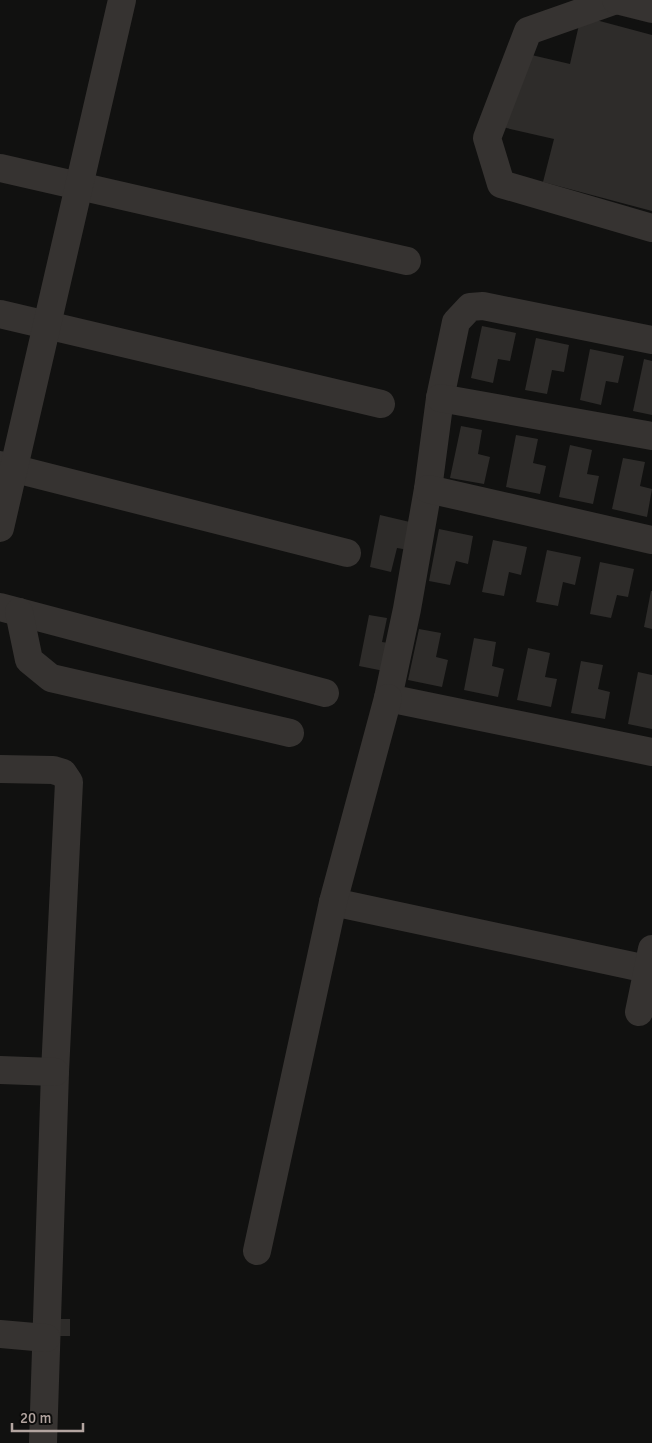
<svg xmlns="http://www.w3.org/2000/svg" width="652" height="1443" viewBox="0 0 652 1443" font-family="Signika,sans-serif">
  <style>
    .building { fill: #2e2c2a }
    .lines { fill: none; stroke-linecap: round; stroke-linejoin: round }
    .street { stroke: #363331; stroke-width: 28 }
  </style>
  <rect width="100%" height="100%" fill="#111110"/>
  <g class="building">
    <path d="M581,16L652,35V211L543,182L554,139L502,127L523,53L570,64Z"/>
    <path d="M482,326L516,333L510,361L498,359L493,383L471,378Z"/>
    <path d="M536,338L569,345L564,372L552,370L547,394L525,390Z"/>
    <path d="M590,349L624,356L618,383L606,381L601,405L580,400Z"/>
    <path d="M644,359L652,361V415L633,411Z"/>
    <path d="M461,426L482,430L478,454L490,457L484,484L450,478Z"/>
    <path d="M516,435L538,439L533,463L546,466L540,494L506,487Z"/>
    <path d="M570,445L592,450L587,474L599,476L593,504L559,497Z"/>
    <path d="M623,458L645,462L640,486L652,489L647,517L612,509Z"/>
    <path d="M380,515L414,523L409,550L397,548L391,572L370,567Z"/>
    <path d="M439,529L473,536L468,564L456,561L450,585L429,581Z"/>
    <path d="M493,540L527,547L521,575L509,572L504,596L482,592Z"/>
    <path d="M547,550L581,557L575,585L563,582L558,606L536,602Z"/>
    <path d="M600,562L634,569L628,597L617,595L611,618L590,614Z"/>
    <path d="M651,591H652V629L644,627Z"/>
    <path d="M369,615L387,618L382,642L395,644L389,672L359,666Z"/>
    <path d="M419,629L441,633L436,657L448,660L442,687L408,680Z"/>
    <path d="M474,638L496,642L492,666L504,669L498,697L464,690Z"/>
    <path d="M528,648L550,653L545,677L557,679L551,707L517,700Z"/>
    <path d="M581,661L603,665L598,689L610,692L605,719L571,713Z"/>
    <path d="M638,672L652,675V729L628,724Z"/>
    <rect x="59" y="1319" width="11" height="17"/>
  </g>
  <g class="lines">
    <g class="street">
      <path d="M616,0L528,31L487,138L501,184L652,228"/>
      <path d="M616,0L652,9"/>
      <path d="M0,168L407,261"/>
      <path d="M0,314L381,404"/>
      <path d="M652,340L483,306L470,307L456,322L440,398L428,489L407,609L388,698L652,752"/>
      <path d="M440,398L652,436"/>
      <path d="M0,465L347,553"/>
      <path d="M428,489L652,540"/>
      <path d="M0,528L122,0"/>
      <path d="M0,607L325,693"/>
      <path d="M19,612L29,660L51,678L290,733"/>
      <path d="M0,769L53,770L63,773L69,782L55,1072L43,1443"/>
      <path d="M333,902L652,970"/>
      <path d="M639,1012L652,949"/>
      <path d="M0,1070L55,1072"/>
      <path d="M257,1251L333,902L388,698"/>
      <path d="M0,1334L46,1338"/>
    </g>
  </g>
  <path d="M12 1423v8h71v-8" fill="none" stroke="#b3a5a0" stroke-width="2.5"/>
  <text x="20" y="1423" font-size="15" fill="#b3a5a0" stroke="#0c0c0b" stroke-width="4" paint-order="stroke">20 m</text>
</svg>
